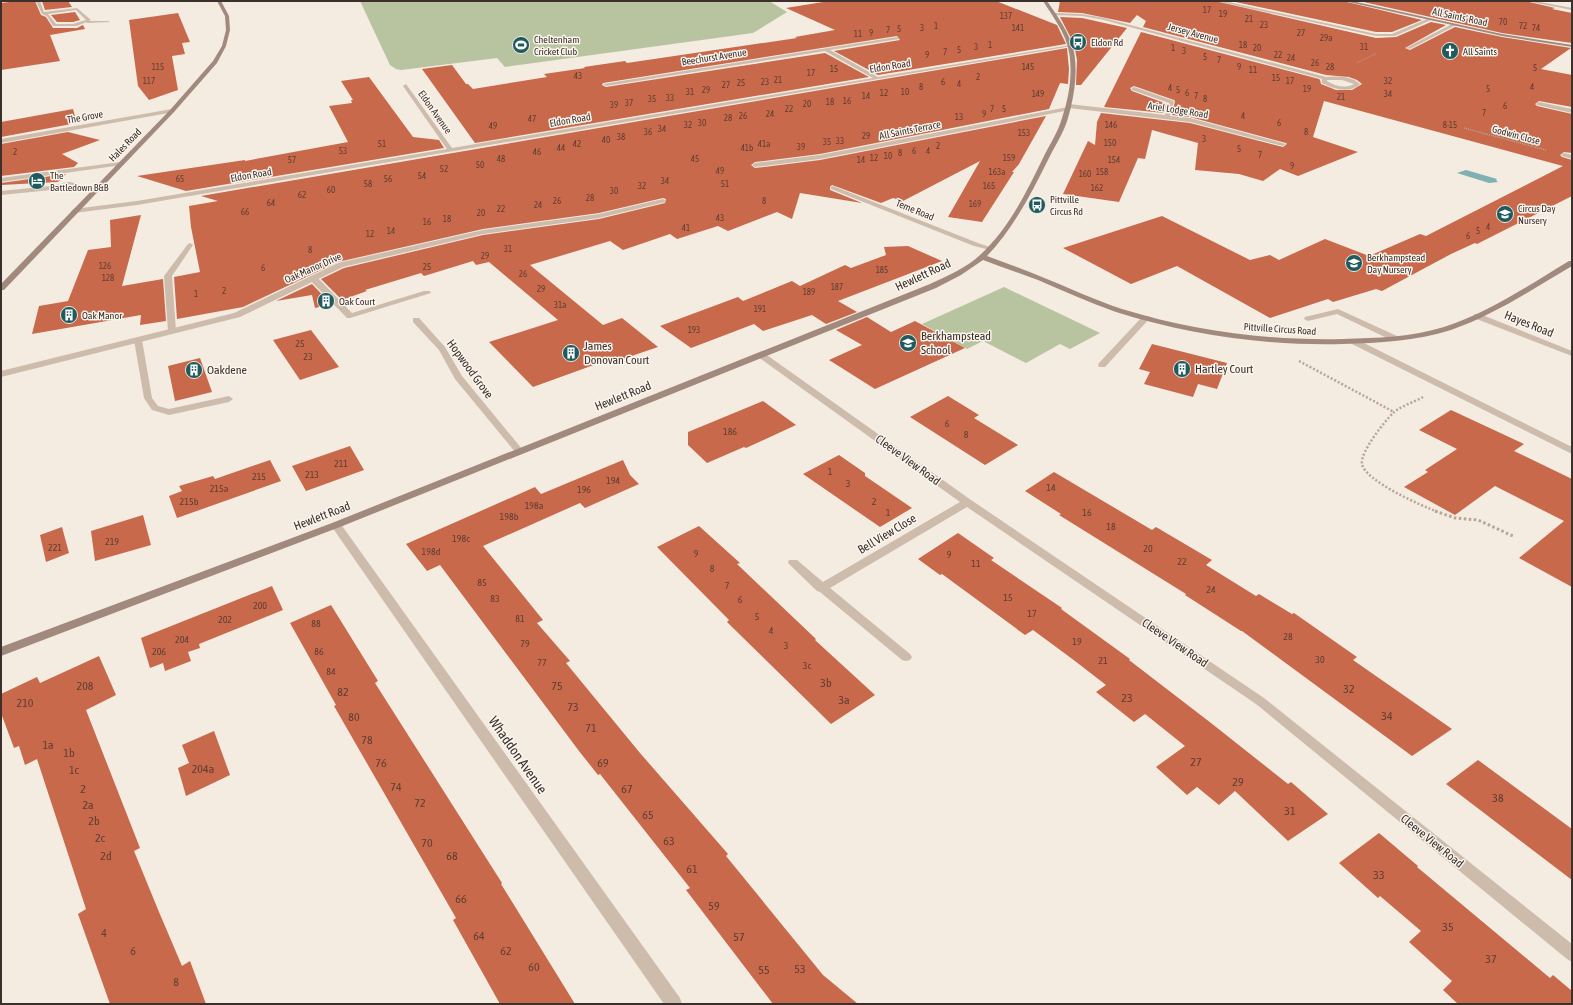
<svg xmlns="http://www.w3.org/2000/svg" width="1573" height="1005" viewBox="0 0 1573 1005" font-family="'Asap Condensed',sans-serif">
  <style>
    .green { fill: #b8c4a0 }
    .water { fill: #7fb0b2 }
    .building { fill: #c8694b }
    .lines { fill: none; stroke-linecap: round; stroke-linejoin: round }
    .path-far3 { stroke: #b9a596; stroke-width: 1; stroke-dasharray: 1 1; stroke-linecap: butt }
    .path-far2 { stroke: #b9a596; stroke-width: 1.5; stroke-dasharray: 1 1; stroke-linecap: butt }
    .path-far1 { stroke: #b9a596; stroke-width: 2.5; stroke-dasharray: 2 2; stroke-linecap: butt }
    .path { stroke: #b9a596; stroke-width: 3; stroke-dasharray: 2.5 2.5; stroke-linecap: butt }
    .lane { fill: #cdbbac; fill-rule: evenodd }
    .street { fill: #cdbbac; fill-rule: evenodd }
    .secondary { fill: #a18a7d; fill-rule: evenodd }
    .labels { text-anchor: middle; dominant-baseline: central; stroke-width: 3; stroke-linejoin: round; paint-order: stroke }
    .far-number-label { font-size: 9px; fill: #5e3e33 }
    .far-street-label { font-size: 10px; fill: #3b302b; stroke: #fbf5ee }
    .far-poi-label { font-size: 10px; fill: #3b302b; stroke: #fbf5ee; text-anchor: start }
    .number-label { font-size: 10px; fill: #5e3e33 }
    .street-label { font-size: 12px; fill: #3b302b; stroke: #fbf5ee }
    .poi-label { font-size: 12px; fill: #3b302b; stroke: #fbf5ee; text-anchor: start }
    .near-number-label { font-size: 12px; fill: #5e3e33 }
    .near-street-label { font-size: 14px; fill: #3b302b; stroke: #fbf5ee }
  </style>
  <rect width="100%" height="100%" fill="#f4ebe1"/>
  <g class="green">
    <path d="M360,1H769L787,12L753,33L505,67L497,58L401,70L396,69L390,65Z"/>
    <path d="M1004,287L1100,333L1070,349L1060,344L1026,363L983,341L967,349L922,324Z"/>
  </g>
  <path class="water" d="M1466,170L1497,179L1496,180L1498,182L1489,183L1457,173Z"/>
  <g class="building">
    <path d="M18,1H35L41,15L46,17L53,28H77L83,25L85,29L50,35L60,61L1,70V3Z"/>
    <path d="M42,1H68L72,7L45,10Z"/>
    <path d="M829,1H996L1057,25L1066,44L878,75L834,51L900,40L897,36L603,83L602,85L606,87L825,53L869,77L475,143L422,69L452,65L466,84H468L473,89L547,77L544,74L585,68L584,67L625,61L627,63L797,38L795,37L835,30L786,8Z"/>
    <path d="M1060,1H1215L1376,38L1396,37L1431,22L1446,25L1405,48L1410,50L1455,27L1502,37L1571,48L1541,69L1572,75V107L1539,101L1535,104L1537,106L1572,114V153L1564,152L1560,155L1562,157L1572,160V196L1477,244L1475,243L1451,254L1382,291L1376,289L1333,302L1328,299L1270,318L1177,266L1131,284L1063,248L1162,216L1250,260L1270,255L1279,260L1325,239L1369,256L1420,234L1426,236L1563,166L1324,101L1313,137L1358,152L1298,176L1280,169L1263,181L1239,174L1195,170L1198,143L1152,130L1145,159L1138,158L1119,202L1063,194L1088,141L1095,145L1097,122L1101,113L1190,123L1283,147L1287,144L1286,143L1190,117L1172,115L1175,101L1174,100L1134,86L1130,88L1132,91L1167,104L1164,113L1104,107L1141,32L1319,79L1320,80L1321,84L1336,90H1352L1362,84L1357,80L1349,77L1326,75L1143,27L1146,21L1137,15L1130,23L1082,13L1058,12Z"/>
    <path d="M1231,1H1343L1422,20L1392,32H1376Z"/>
    <path d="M1359,1H1525L1555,8L1552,9L1572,13V43L1502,33Z"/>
    <path d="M75,12L80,20L73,22H57L51,15Z"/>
    <path d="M178,13L190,42L182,43L185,54L172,56L178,90L149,100L138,86L129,20Z"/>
    <path d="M1060,17L1082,18L1127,28L1081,85H1076L1077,60L1074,44Z"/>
    <path d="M1067,48L1069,69L1068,84L1060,83L1049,109L820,154L755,162L751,165L755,168L820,160L1046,116L1019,164L1012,172H1014L982,222L948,217L980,161L903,201L893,198L881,203L832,185L830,187V190L862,203L800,193L792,219L777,212L728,231L718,226L677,239L670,234L623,250L610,241L530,265L603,325L622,318L658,347L605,365L602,362L533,387L489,342L558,320L489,262L476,265L473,261L424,276L421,273L365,290L367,291L342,300L321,279L344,268L483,235L599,219L665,203L666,199L663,198L599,213L483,229L338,262L243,307L177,319L174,277L200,272L191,227L189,206L218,201L201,196Z"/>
    <path d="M369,77L413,137L439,140L444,148L186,191L137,176L245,160V161L348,142L329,106L352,103L351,100H353L341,81Z"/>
    <path d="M73,109L77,123L1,137V122Z"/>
    <path d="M68,132L100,140L62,154L78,163L74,167L1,176V144Z"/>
    <path d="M66,174L58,182L1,185V183Z"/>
    <path d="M141,215L122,286L163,279L166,321L140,325L141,315L32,334L39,306L68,301L88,250L111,247L110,220Z"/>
    <path d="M908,246L942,261L838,301L857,312L826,324L812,315L763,331L754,324L691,348L660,326L738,297L743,301L792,281L800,286L845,265L851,268L886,255L884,247Z"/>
    <path d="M312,284L331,304L315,308L312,295L276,301Z"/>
    <path d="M867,317L891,332L915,321L965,348L875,389L829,360L862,345L836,330Z"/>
    <path d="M311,330L339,367L300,380L273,340Z"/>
    <path d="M1152,344L1227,363L1217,389L1198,384L1193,397L1144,384L1150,372L1139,369Z"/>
    <path d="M200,358L212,392L175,401L168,366Z"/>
    <path d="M948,396L979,415L974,418L1018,445L985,465L910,417Z"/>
    <path d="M763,401L796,425L746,448L744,447L707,463L688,445V432Z"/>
    <path d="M1451,410L1524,444L1514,451L1572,479V587L1519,558L1564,521L1495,486L1455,515L1404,487L1428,472L1425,470L1457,449L1419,430Z"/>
    <path d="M350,446L364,470L306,491L292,466Z"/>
    <path d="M839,455L865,473V476L912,508L880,527L803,474Z"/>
    <path d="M270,460L281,481L177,518L169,496L182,491L179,486L213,476L215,479Z"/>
    <path d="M623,460L630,475L639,484L585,508L580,503L483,546L543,620L537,623L570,661L566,663L640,753L728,854L726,856L823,975L858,1004H773L686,890L690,888L600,774L598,775L579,751L440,565L427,571L406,544L535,487L541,494Z"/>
    <path d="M1054,472L1152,530L1156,527L1212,560L1206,565L1256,596L1259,594L1292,614L1294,613L1357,657L1353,660L1452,729L1412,756L1242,631H1241L1185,595L1186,594L1059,515L1061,514L1025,491Z"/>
    <path d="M143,515L151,545L95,561L91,531Z"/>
    <path d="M699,526L740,563L737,564L816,639L815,640L875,695L831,724L727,622L729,620L657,547Z"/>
    <path d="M62,527L69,553L46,562L40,535Z"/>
    <path d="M958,533L994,558L991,560L1062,608L1061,609L1130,659L1129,660L1211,723L1288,784L1291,782L1328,814L1288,841L1235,791L1219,805L1197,787L1187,795L1156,767L1185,746L1145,714L1134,722L1096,692L1106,685L1075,661L1033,630L1025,635L942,574L940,575L918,559Z"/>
    <path d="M272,586L283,610L199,644L200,648L188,652L191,661L165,671L163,663L150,668L141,638Z"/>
    <path d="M331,605L378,681L375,683L502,883L501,884L575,1004H500L453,920L456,918L334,706L336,705L290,623Z"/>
    <path d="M99,656L116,695L86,710L140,848L134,851L159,912L182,966L190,961L206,1004H110L78,914L86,909L37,759L25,765L19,746L14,748L1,713V694L37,677L40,683Z"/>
    <path d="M214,731L230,775L186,796L178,768L189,763L182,745Z"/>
    <path d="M1478,760L1572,829V880L1446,784Z"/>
    <path d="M1379,833L1418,866L1417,867L1550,978L1553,975L1572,991V1004H1458L1443,990L1452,981L1409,942L1421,931L1380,896L1378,898L1339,863Z"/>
  </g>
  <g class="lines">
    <path class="path-far3" d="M1357,63L1377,53"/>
    <path class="path-far2" d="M1464,128L1546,150"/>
    <g class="path-far1">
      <path d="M1299,361L1394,412"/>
      <path d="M1423,397C1414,402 1401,406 1393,413C1385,421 1360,452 1362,464C1365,481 1422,506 1438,512"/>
    </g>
    <path class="path" d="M1435,511L1455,518L1478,520L1513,536"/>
    <g class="lane">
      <path d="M85,21H108L110,22L87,23Z"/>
      <path d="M1452,24L1456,25L1410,49L1406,48Z"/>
      <path d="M1564,153L1572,155V159L1562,156L1561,155Z"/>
      <path d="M120,162L123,164L122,165L1,182V178Z"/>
      <path d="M68,182C75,182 79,186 85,186C91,186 95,185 99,188L96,190H82L68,186L51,190L1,195V191L51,186Z"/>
      <path d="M190,243L193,245L172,276L176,331L172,333L168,331L164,276L188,244Z"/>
      <path d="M310,276H316L352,313L424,291H430L431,293L350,318H347L310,280Z"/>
      <path d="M1338,309L1397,336L1398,338L1397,340H1391L1337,314L1308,321L1304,319L1305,317Z"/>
      <path d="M1143,316H1149L1150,318L1105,367H1099L1098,365L1099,363Z"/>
      <path d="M135,338H138L142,340L152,398L158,406L169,409L229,396L233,399L229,402L169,415L152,410L144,398L134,340Z"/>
      <path d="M1350,339H1356L1572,447V454L1350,343Z"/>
    </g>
    <g class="street">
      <path d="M36,1H40L44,12L77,8L91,20L77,26H53L47,16L42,14ZM76,10L86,20L73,24H56L48,14Z"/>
      <path d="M1216,1H1224L1376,34H1392L1427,19L1431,20L1395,36H1376Z"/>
      <path d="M1526,1H1535L1572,8V10Z"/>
      <path d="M1054,13L1082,14L1104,18L1326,77C1338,76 1351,76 1360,84C1350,94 1333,89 1322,83V79L1319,78L1104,20L1082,16L1053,15ZM1327,80H1342L1354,84C1345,89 1335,86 1327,81Z"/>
      <path d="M897,37L899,39L830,50L878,77L1070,45L1072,46L137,205L74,213L71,211L74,209L137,201L447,149L403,86L406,84L452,148L873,78L825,51L606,86L603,84Z"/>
      <path d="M1134,87L1174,101L1170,116L1190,118L1286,144L1283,146L1190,122L1069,108L1066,106L1069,104L1165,115L1169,103L1132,90V88Z"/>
      <path d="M1539,102L1572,109V113L1537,105L1536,104Z"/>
      <path d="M1068,107L1071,109L1070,110L820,159L755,167L752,165L755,163L820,155Z"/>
      <path d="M172,109L175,111L174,112L1,143V139Z"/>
      <path d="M833,186L978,243L993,248L990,250L974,246L831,189V187Z"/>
      <path d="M663,199L665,200V202L599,218L483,234L343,267L240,317L1,377V371L234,313L338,263L483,230L599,214Z"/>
      <path d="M1474,314H1480L1572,351V356L1474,318Z"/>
      <path d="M413,318H419L445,347L462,376L522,449L524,451L522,453H516L455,379L439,350L413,322Z"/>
      <path d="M758,353H764L971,500L1264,698L1572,944V962L1567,959L1256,704L967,507L830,588L910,654L912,657L910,660L906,661L902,660L820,592L817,591L788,563L789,560H797L823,582L960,502L758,357L757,355Z"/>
      <path d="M336,522L340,523L680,998L682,1004H664L332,527L331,525L332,523Z"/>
    </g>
    <g class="secondary">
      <path d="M217,1H221L229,16L230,30L226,46L217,63L174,112L4,290H1V284L170,110L213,61L222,46L226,30L225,16Z"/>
      <path d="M1043,1H1047C1058,17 1070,33 1074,52C1078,73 1074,97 1068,118C1064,132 1056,144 1050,156C1032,192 1014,228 987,256C1005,263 1024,269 1042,277C1068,287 1094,300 1122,309C1193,331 1269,341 1343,339C1377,338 1412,337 1444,327C1489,313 1529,285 1569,261H1572V266C1533,289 1494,315 1451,330C1416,341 1379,343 1343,344C1267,346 1189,335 1116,312C1090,303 1064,291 1038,280C1020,273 1001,267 983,260L961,275L936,288L340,527L1,656V647L332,523L930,284C947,276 966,268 980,255C1009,229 1027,191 1044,156C1050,144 1058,132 1062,118C1069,97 1073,74 1069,52C1066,33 1053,17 1043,1Z"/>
      <path d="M1344,1H1352L1502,34L1572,45V47L1502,36Z"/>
    </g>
  </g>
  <defs>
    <g id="bus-disc" transform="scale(0.9)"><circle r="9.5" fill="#1f5a5e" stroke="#fbf5ee"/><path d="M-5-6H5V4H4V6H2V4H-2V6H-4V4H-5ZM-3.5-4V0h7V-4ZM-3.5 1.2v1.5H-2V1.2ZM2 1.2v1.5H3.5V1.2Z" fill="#fff"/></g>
    <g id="stadium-disc" transform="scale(0.9)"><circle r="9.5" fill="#1f5a5e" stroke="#fbf5ee"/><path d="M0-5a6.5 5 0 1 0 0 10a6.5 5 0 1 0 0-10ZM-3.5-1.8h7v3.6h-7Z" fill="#fff"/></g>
    <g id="church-disc" transform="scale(0.9)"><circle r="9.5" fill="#1f5a5e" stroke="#fbf5ee"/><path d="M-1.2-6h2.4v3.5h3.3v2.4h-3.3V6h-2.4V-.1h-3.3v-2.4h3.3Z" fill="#fff"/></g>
    <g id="hotel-disc" transform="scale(0.9)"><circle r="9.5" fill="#1f5a5e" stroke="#fbf5ee"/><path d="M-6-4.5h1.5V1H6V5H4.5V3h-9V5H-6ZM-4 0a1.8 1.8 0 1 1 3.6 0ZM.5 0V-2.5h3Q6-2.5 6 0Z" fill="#fff"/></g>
    <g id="school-disc" transform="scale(0.9)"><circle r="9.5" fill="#1f5a5e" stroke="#fbf5ee"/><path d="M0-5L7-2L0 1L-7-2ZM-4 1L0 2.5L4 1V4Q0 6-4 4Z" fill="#fff"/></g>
    <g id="building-disc" transform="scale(0.9)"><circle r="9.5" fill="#1f5a5e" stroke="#fbf5ee"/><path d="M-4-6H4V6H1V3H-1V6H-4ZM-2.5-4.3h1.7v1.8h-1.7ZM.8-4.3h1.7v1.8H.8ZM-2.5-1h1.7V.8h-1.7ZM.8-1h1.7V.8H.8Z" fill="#fff"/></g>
  </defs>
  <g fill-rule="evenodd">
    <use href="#bus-disc" x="1078" y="42"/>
    <use href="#stadium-disc" x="521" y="45"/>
    <use href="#church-disc" x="1450" y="51"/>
    <use href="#hotel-disc" x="37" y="181"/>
    <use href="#bus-disc" x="1037" y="205"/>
    <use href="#school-disc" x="1505" y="214"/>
    <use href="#school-disc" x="1354" y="263"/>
    <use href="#building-disc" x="326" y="301"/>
    <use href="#building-disc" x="69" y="315"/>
    <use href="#school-disc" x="908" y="343"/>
    <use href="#building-disc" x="571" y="353"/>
    <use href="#building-disc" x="1182" y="369"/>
    <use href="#building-disc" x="194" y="370"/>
  </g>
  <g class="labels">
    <g class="far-number-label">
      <text x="1207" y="10">17</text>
      <text x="1223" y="14">19</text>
      <text x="1006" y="16">137</text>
      <text x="1249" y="19">21</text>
      <text x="1503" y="22">70</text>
      <text x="1264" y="25">23</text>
      <text x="936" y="26">1</text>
      <text x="1523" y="26">72</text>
      <text x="922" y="28">3</text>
      <text x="1018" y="28">141</text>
      <text x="1536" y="28">74</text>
      <text x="899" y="29">5</text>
      <text x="888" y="30">7</text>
      <text x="871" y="33">9</text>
      <text x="1301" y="33">27</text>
      <text x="858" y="34">11</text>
      <text x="1326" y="38">29a</text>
      <text x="990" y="45">1</text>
      <text x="1243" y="45">18</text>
      <text x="976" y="47">3</text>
      <text x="1364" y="47">31</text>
      <text x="1173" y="48">1</text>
      <text x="1257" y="48">20</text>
      <text x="959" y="50">5</text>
      <text x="1184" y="51">3</text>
      <text x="945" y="52">7</text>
      <text x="927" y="55">9</text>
      <text x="1278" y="55">22</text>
      <text x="1205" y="57">5</text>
      <text x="1291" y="58">24</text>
      <text x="1219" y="60">7</text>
      <text x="1315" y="63">26</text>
      <text x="158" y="67">115</text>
      <text x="1028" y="67">145</text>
      <text x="1239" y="67">9</text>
      <text x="1330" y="67">28</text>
      <text x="1535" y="68">5</text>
      <text x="834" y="69">15</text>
      <text x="1253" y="70">11</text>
      <text x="811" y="73">17</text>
      <text x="578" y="76">43</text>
      <text x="978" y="77">2</text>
      <text x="1276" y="78">15</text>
      <text x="778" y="80">21</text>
      <text x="149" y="81">117</text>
      <text x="1290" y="81">17</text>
      <text x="1388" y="81">32</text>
      <text x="765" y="82">23</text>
      <text x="943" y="82">6</text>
      <text x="741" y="83">25</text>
      <text x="959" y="84">4</text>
      <text x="726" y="85">27</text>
      <text x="921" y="87">8</text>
      <text x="1532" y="87">4</text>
      <text x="1170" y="88">4</text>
      <text x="1307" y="89">19</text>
      <text x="1488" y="89">5</text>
      <text x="706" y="90">29</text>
      <text x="1178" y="90">5</text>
      <text x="690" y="92">31</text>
      <text x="905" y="92">10</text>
      <text x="884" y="93">12</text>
      <text x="1187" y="93">6</text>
      <text x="1038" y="94">149</text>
      <text x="1388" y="94">34</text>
      <text x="866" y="96">14</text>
      <text x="1196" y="96">7</text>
      <text x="1341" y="97">21</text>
      <text x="670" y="98">33</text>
      <text x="652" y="99">35</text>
      <text x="1205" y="99">8</text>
      <text x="847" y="101">16</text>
      <text x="830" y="102">18</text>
      <text x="629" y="103">37</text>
      <text x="807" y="104">20</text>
      <text x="614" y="105">39</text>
      <text x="1505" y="106">6</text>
      <text x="789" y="109">22</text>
      <text x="992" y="109">7</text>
      <text x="1004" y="109">5</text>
      <text x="1484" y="113">7</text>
      <text x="770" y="114">24</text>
      <text x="984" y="114">9</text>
      <text x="743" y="116">26</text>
      <text x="1243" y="116">4</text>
      <text x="959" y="117">13</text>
      <text x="728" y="118">28</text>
      <text x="532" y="119">47</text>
      <text x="702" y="123">30</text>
      <text x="1279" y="123">6</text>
      <text x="688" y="125">32</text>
      <text x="1111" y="125">146</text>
      <text x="1450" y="125">8-15</text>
      <text x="493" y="126">49</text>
      <text x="662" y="129">34</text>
      <text x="648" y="132">36</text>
      <text x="1306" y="132">8</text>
      <text x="1024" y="133">153</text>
      <text x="866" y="136">29</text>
      <text x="621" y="137">38</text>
      <text x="1204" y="139">3</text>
      <text x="606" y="140">40</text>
      <text x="840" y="141">33</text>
      <text x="827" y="142">35</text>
      <text x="1110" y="143">150</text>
      <text x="382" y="144">51</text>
      <text x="577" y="144">42</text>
      <text x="764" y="144">41a</text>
      <text x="938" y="146">2</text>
      <text x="801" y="147">39</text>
      <text x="561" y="148">44</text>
      <text x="747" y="148">41b</text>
      <text x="1239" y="149">5</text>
      <text x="343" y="151">53</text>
      <text x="914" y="151">6</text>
      <text x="928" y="151">4</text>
      <text x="15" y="152">2</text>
      <text x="537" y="152">46</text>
      <text x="900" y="153">8</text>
      <text x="1260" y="155">7</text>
      <text x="888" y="156">10</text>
      <text x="874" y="158">12</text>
      <text x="1009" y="158">159</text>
      <text x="501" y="159">48</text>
      <text x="695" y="159">45</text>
      <text x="292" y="160">57</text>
      <text x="861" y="160">14</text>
      <text x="1114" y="160">154</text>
      <text x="480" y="165">50</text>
      <text x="1292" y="166">9</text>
      <text x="444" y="169">52</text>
      <text x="720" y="171">49</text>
      <text x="997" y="172">163a</text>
      <text x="1102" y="172">158</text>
      <text x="1085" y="174">160</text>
      <text x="422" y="176">54</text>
      <text x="180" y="179">65</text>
      <text x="388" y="179">56</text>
      <text x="665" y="181">34</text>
      <text x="368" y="184">58</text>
      <text x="725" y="184">51</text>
      <text x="642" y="186">32</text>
      <text x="989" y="186">165</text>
      <text x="1097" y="188">162</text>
      <text x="331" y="190">60</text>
      <text x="614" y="191">30</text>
      <text x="302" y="195">62</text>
      <text x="590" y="198">28</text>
      <text x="557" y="201">26</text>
      <text x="764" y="201">8</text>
      <text x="271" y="203">64</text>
      <text x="975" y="204">169</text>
      <text x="538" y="205">24</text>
      <text x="501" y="209">22</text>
      <text x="245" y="212">66</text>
      <text x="481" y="213">20</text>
      <text x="720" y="218">43</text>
      <text x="447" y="219">18</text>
      <text x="427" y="222">16</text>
      <text x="1488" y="227">4</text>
      <text x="686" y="228">41</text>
      <text x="391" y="231">14</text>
      <text x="1478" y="231">5</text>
      <text x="370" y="234">12</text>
      <text x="1468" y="236">6</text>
      <text x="508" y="249">31</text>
      <text x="310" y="250">8</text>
      <text x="485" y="256">29</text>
      <text x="105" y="266">126</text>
      <text x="427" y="267">25</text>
      <text x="263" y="268">6</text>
      <text x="882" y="270">185</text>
      <text x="523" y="274">26</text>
      <text x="108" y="278">128</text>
      <text x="837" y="287">187</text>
      <text x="541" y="289">29</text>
      <text x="224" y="291">2</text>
      <text x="809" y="292">189</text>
      <text x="196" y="294">1</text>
      <text x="560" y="305">31a</text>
      <text x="760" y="309">191</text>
      <text x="694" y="330">193</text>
    </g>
    <g class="far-street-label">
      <text transform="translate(1460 17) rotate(12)">All Saints' Road</text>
      <text transform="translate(1193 33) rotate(15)">Jersey Avenue</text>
      <text transform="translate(714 57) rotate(-9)">Beechurst Avenue</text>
      <text transform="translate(890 66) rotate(-9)">Eldon Road</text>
      <text transform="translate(1178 110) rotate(9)">Ariel Lodge Road</text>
      <text transform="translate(435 112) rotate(55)">Eldon Avenue</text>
      <text transform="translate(85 117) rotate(-10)">The Grove</text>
      <text transform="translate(570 120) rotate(-10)">Eldon Road</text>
      <text transform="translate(910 130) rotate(-11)">All Saints Terrace</text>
      <text transform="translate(1516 135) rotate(15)">Godwin Close</text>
      <text transform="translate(125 145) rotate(-46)">Hales Road</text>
      <text transform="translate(251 175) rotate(-10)">Eldon Road</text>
      <text transform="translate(915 210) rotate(22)">Teme Road</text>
      <text transform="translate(313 268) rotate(-24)">Oak Manor Drive</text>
      <text transform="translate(1280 329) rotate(4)">Pittville Circus Road</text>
    </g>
    <g class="far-poi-label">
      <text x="534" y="39">Cheltenham<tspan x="534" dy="12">Cricket Club</tspan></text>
      <text x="1091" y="42">Eldon Rd</text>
      <text x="1463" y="51">All Saints</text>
      <text x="50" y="175">The<tspan x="50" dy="12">Battledown B&amp;B</tspan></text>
      <text x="1050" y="199">Pittville<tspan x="1050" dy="12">Circus Rd</tspan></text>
      <text x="1518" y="208">Circus Day<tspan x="1518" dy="12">Nursery</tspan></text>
      <text x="1367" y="257">Berkhampstead<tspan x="1367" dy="12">Day Nursery</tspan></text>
      <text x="339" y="301">Oak Court</text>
      <text x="82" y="315">Oak Manor</text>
    </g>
    <g class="number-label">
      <text x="300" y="343">25</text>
      <text x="308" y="356">23</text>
      <text x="947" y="423">6</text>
      <text x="730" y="431">186</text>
      <text x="966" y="434">8</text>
      <text x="341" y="463">211</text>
      <text x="830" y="471">1</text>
      <text x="312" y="474">213</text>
      <text x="259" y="476">215</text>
      <text x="613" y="480">194</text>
      <text x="848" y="483">3</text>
      <text x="1051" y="487">14</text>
      <text x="219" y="488">215a</text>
      <text x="584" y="489">196</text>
      <text x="189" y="501">215b</text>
      <text x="874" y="501">2</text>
      <text x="534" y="505">198a</text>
      <text x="888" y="512">1</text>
      <text x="1087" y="512">16</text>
      <text x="509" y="516">198b</text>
      <text x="1111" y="526">18</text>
      <text x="461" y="538">198c</text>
      <text x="112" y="541">219</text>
      <text x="55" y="547">221</text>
      <text x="1148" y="548">20</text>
      <text x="431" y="551">198d</text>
      <text x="696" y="553">9</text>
      <text x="949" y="554">9</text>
      <text x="1182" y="561">22</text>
      <text x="976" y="563">11</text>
      <text x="712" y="568">8</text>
      <text x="482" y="582">85</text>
      <text x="727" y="585">7</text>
      <text x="1211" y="589">24</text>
      <text x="1008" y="597">15</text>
      <text x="495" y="598">83</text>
      <text x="740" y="599">6</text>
      <text x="260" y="605">200</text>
      <text x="1032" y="613">17</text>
      <text x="757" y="616">5</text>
      <text x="520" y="618">81</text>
      <text x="225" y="619">202</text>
      <text x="316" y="623">88</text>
      <text x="771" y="630">4</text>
      <text x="1288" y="636">28</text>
      <text x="182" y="639">204</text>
      <text x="1077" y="641">19</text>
      <text x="525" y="643">79</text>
      <text x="786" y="645">3</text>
      <text x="159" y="651">206</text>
      <text x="319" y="651">86</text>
      <text x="1320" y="659">30</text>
      <text x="1103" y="660">21</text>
      <text x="542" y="662">77</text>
      <text x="807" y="665">3c</text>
      <text x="331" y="671">84</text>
    </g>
    <g class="street-label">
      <text transform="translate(923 275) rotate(-25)">Hewlett Road</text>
      <text transform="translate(1529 324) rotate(22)">Hayes Road</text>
      <text transform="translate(470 369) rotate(54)">Hopwood Grove</text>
      <text transform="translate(623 396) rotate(-22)">Hewlett Road</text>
      <text transform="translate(908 460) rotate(36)">Cleeve View Road</text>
      <text transform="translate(322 516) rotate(-21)">Hewlett Road</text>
      <text transform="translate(887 534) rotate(-31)">Bell View Close</text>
      <text transform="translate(1175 643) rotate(34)">Cleeve View Road</text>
      <text transform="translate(1432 841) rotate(39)">Cleeve View Road</text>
    </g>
    <g class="poi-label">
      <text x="921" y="336">Berkhampstead<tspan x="921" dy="14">School</tspan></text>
      <text x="584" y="346">James<tspan x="584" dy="14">Donovan Court</tspan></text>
      <text x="1195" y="369">Hartley Court</text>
      <text x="207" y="370">Oakdene</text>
    </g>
    <g class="near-number-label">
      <text x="826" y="683">3b</text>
      <text x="85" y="686">208</text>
      <text x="557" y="686">75</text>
      <text x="1349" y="689">32</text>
      <text x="343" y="692">82</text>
      <text x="1127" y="698">23</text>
      <text x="844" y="700">3a</text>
      <text x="25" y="703">210</text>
      <text x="573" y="707">73</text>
      <text x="1387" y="716">34</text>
      <text x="354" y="717">80</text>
      <text x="591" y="728">71</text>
      <text x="367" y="740">78</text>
      <text x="48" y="745">1a</text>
      <text x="69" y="753">1b</text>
      <text x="1196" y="762">27</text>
      <text x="381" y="763">76</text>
      <text x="603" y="763">69</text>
      <text x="203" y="769">204a</text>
      <text x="74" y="770">1c</text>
      <text x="1238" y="782">29</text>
      <text x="396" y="787">74</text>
      <text x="83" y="789">2</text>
      <text x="627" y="789">67</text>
      <text x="1498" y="798">38</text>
      <text x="420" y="803">72</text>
      <text x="88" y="805">2a</text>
      <text x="1290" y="811">31</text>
      <text x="648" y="815">65</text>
      <text x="94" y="821">2b</text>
      <text x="100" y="838">2c</text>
      <text x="669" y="841">63</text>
      <text x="427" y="843">70</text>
      <text x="106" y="856">2d</text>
      <text x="452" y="856">68</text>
      <text x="692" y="869">61</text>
      <text x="1379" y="875">33</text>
      <text x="461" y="899">66</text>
      <text x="714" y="906">59</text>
      <text x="1448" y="927">35</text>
      <text x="104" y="933">4</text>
      <text x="479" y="936">64</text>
      <text x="739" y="937">57</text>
      <text x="133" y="951">6</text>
      <text x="506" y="951">62</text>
      <text x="1491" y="959">37</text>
      <text x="534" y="967">60</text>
      <text x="800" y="969">53</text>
      <text x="764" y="970">55</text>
      <text x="176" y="982">8</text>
    </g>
    <g class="near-street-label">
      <text transform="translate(518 755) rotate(55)">Whaddon Avenue</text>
    </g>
  </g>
  <rect width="1573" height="1005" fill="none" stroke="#3b302b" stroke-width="4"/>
</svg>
